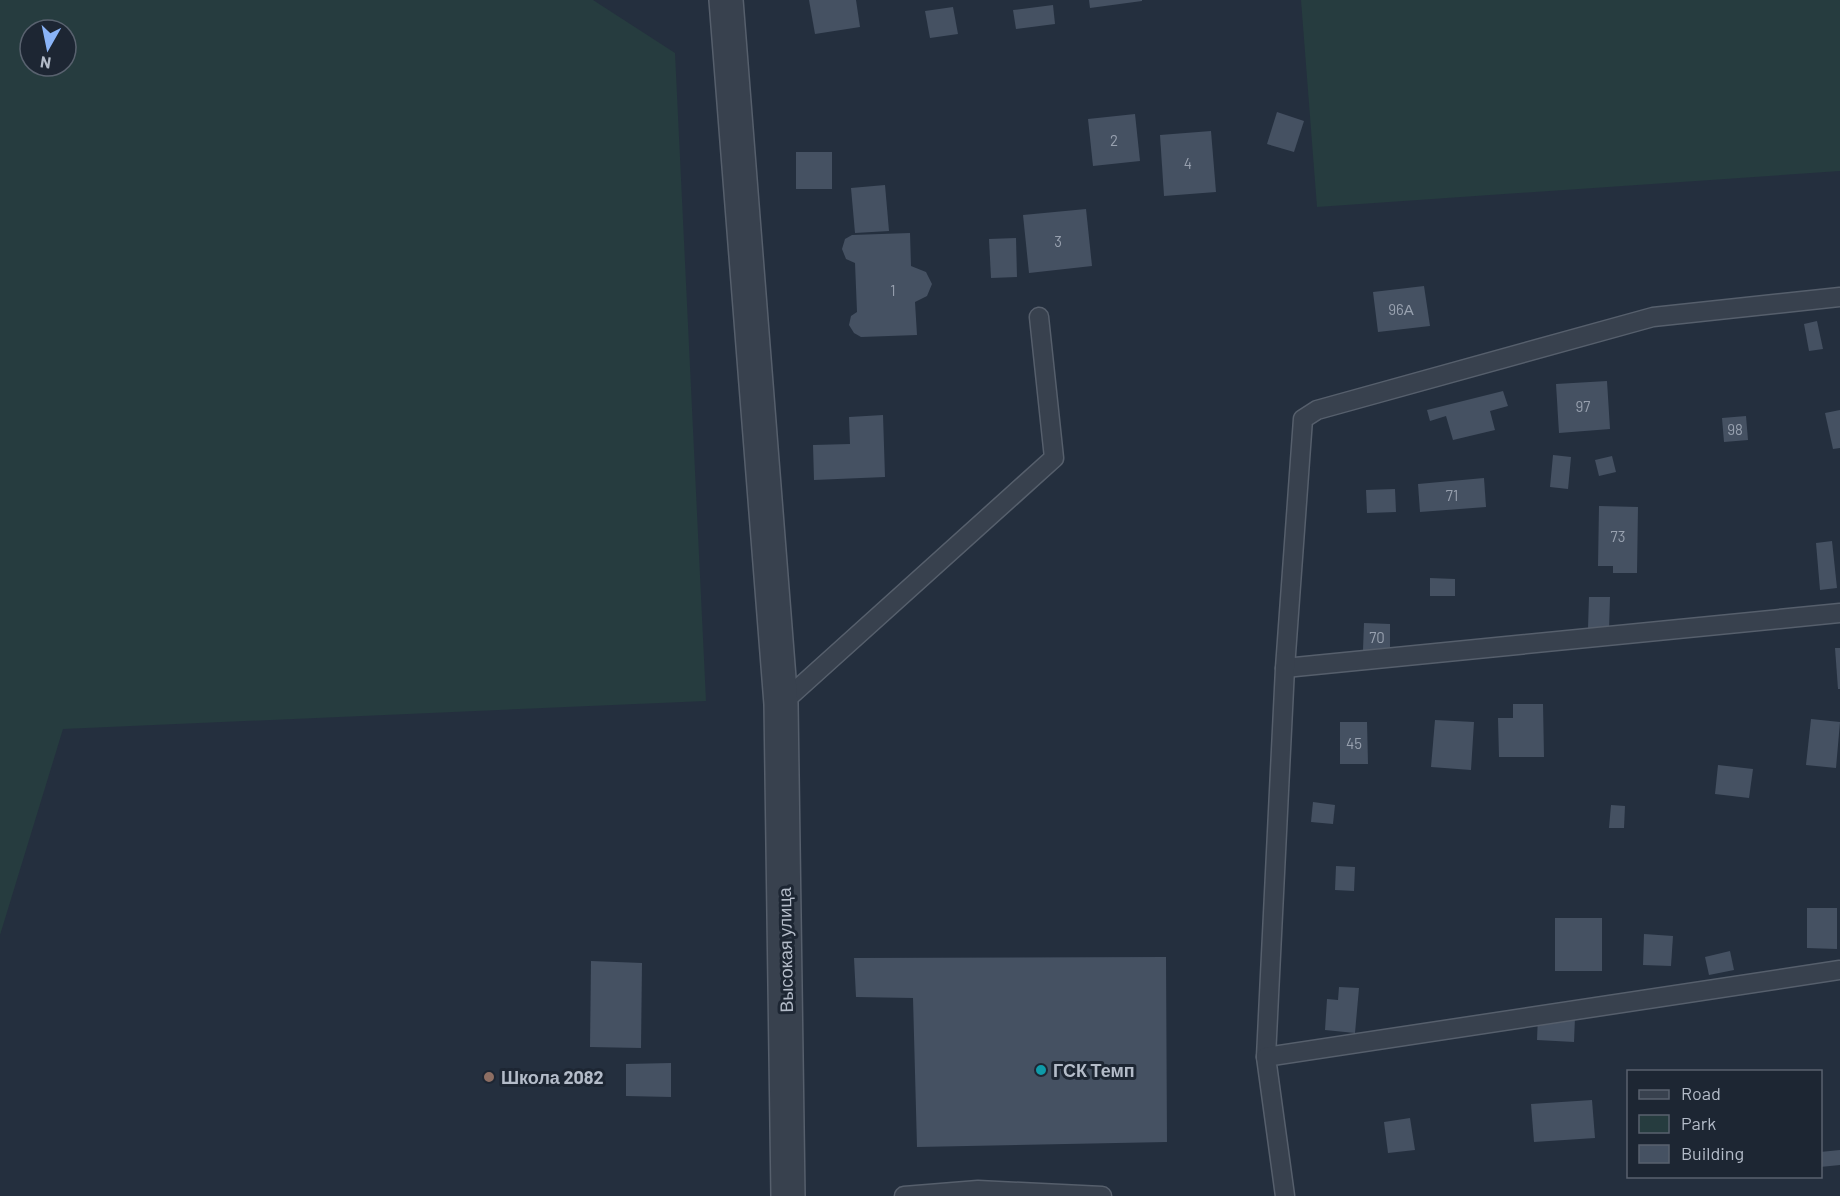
<svg xmlns="http://www.w3.org/2000/svg" width="1840" height="1196" viewBox="0 0 1840 1196" font-family="Barlow,sans-serif">
  <style>
    .green { fill: #263c3f; fill-rule: evenodd }
    .building { fill: #455162 }
    .lines { fill: none; stroke-linecap: round; stroke-linejoin: round }
    .lane-casing { stroke: #565f6c; stroke-width: 21 }
    .street-casing { stroke: #565f6c; stroke-width: 36 }
    .lane { stroke: #38414e; stroke-width: 18 }
    .street { stroke: #38414e; stroke-width: 33 }
    .culture-dot { fill: #0f9aa8; stroke: #1d2633; stroke-width: 2 }
    .education-dot { fill: #8d6e63; stroke: #1d2633; stroke-width: 2 }
    .labels { text-anchor: middle; dominant-baseline: central; stroke-width: 6; stroke-linejoin: round; paint-order: stroke }
    .number-label { font-size: 15px; fill: #98a1af }
    .street-label { font-size: 18px; fill: #b4bcc9; stroke: #1d2633 }
    .poi-label { font-size: 18px; font-weight: bold; fill: #b4bcc9; stroke: #1d2633; text-anchor: start }
  </style>
  <rect width="100%" height="100%" fill="#242f3e"/>
  <g class="green">
    <path d="M0,0H593L675,53L706,701L63,729L0,935ZM30,30H66V66H30Z"/>
    <path d="M1301,0H1840V171L1317,207Z"/>
  </g>
  <g class="building">
    <path d="M809,0H856L860,27L815,34Z"/>
    <path d="M1089,0H1142V1L1090,8Z"/>
    <path d="M1053,5L1055,24L1016,29L1013,10Z"/>
    <path d="M953,7L958,34L930,38L925,11Z"/>
    <path d="M1277,112L1304,121L1294,152L1267,144Z"/>
    <path d="M1135,114L1140,161L1093,166L1088,119Z"/>
    <path d="M1211,131L1216,192L1164,196L1160,135Z"/>
    <rect x="796" y="152" width="36" height="37"/>
    <path d="M885,185L889,231L855,233L851,188Z"/>
    <path d="M1086,209L1092,266L1029,273L1023,215Z"/>
    <path d="M910,233L911,266L926,272L932,284L927,296L915,302L917,335L861,337L854,333L849,325L851,316L857,312L855,263L846,259L842,249L845,239L852,235Z"/>
    <path d="M1016,238L1017,277L991,278L989,239Z"/>
    <path d="M1424,286L1430,326L1378,332L1373,292Z"/>
    <path d="M1817,321L1823,349L1809,351L1804,324Z"/>
    <path d="M1607,381L1610,429L1559,433L1556,384Z"/>
    <path d="M1503,391L1508,406L1490,411L1495,430L1453,440L1446,416L1430,421L1427,410Z"/>
    <path d="M1840,410V448L1833,449L1825,413Z"/>
    <path d="M883,415L885,477L814,480L813,445L850,444L849,417Z"/>
    <path d="M1746,416L1748,440L1724,442L1722,418Z"/>
    <path d="M1553,455L1571,457L1568,489L1550,487Z"/>
    <path d="M1612,456L1616,472L1599,476L1595,460Z"/>
    <path d="M1484,478L1486,507L1420,512L1418,484Z"/>
    <path d="M1395,489L1396,512L1367,513L1366,490Z"/>
    <path d="M1599,506L1638,507L1637,573H1613V566H1598Z"/>
    <path d="M1832,541L1837,588L1820,590L1816,543Z"/>
    <path d="M1430,578L1455,579V596H1430Z"/>
    <path d="M1589,597H1610L1609,629L1588,628Z"/>
    <path d="M1364,623L1390,624V650H1363Z"/>
    <path d="M1835,648H1840V689H1838Z"/>
    <path d="M1513,704H1543L1544,757H1499L1498,718H1513Z"/>
    <path d="M1811,719L1840,722L1836,768L1806,765Z"/>
    <path d="M1435,720L1474,722L1471,770L1431,767Z"/>
    <path d="M1340,722H1367L1368,764H1340Z"/>
    <path d="M1718,765L1753,769L1749,798L1715,794Z"/>
    <path d="M1313,802L1335,805L1333,824L1311,822Z"/>
    <path d="M1611,805L1625,806L1624,828H1609Z"/>
    <path d="M1336,866L1355,867L1354,891L1335,890Z"/>
    <path d="M1807,908H1837V949L1807,948Z"/>
    <rect x="1555" y="918" width="47" height="53"/>
    <path d="M1644,934L1673,936L1671,966L1643,965Z"/>
    <path d="M1730,951L1734,970L1709,975L1705,957Z"/>
    <path d="M1166,957L1167,1142L917,1147L913,998L856,997L854,958Z"/>
    <path d="M591,961L642,963L641,1048L590,1047Z"/>
    <path d="M1339,987L1359,988L1355,1033L1325,1030L1327,999L1338,1000Z"/>
    <path d="M1538,1016L1575,1017L1574,1042L1537,1040Z"/>
    <path d="M671,1063V1097L626,1096V1064Z"/>
    <path d="M1592,1100L1595,1138L1534,1142L1531,1104Z"/>
    <path d="M1410,1118L1415,1150L1388,1153L1384,1122Z"/>
    <path d="M1840,1150V1165L1820,1167V1152Z"/>
  </g>
  <g class="lines">
    <g class="lane-casing">
      <g id="lane">
        <path d="M1285,668L1840,613"/>
        <path d="M781,704L1054,458L1039,317"/>
        <path d="M1266,1057L1285,668L1303,419L1317,410L1653,317L1840,297"/>
        <path d="M904,1196L978,1190L1102,1196"/>
        <path d="M1285,1196L1266,1057L1840,970"/>
      </g>
    </g>
    <g class="street-casing">
      <path id="street" d="M726,0L781,704L788,1196"/>
    </g>
    <use href="#lane" class="lane"/>
    <use href="#street" class="street"/>
  </g>
  <circle class="culture-dot" cx="1041" cy="1070" r="6"/>
  <circle class="education-dot" cx="489" cy="1077" r="6"/>
  <g class="labels">
    <g class="number-label">
      <text x="1114" y="140">2</text>
      <text x="1188" y="163">4</text>
      <text x="1058" y="241">3</text>
      <text x="893" y="290">1</text>
      <text x="1401" y="309">96А</text>
      <text x="1583" y="406">97</text>
      <text x="1735" y="429">98</text>
      <text x="1452" y="495">71</text>
      <text x="1618" y="536">73</text>
      <text x="1377" y="637">70</text>
      <text x="1354" y="743">45</text>
    </g>
    <g class="street-label">
      <text transform="translate(785 950) rotate(-91)">Высокая улица</text>
    </g>
    <g class="poi-label">
      <text x="1053" y="1070">ГСК Темп</text>
      <text x="501" y="1077">Школа 2082</text>
    </g>
  </g>
  <rect x="1627" y="1070" width="195" height="108" fill="#1d2633" stroke="#59626f" stroke-width="1.5"/>
  <rect x="1639" y="1090" width="30" height="9" fill="#38414e" stroke="#59626f" stroke-width="1.5"/>
  <text x="1681" y="1100" font-size="18" fill="#b4bcc9">Road</text>
  <rect x="1639" y="1115" width="30" height="18" fill="#263c3f" stroke="#59626f" stroke-width="1.5"/>
  <text x="1681" y="1130" font-size="18" fill="#b4bcc9">Park</text>
  <rect x="1639" y="1145" width="30" height="18" fill="#455162" stroke="#59626f" stroke-width="1.5"/>
  <text x="1681" y="1160" font-size="18" fill="#b4bcc9">Building</text>
  <g transform="translate(48 48) rotate(189)"><circle r="28" fill="#1d2633" stroke="#59626f" stroke-width="1.5"/>
  <path d="M0-4.5L10 22L0 15L-10 22Z" fill="#8ab4f8"/>
  <text y="-9" font-size="16" font-weight="bold" text-anchor="middle" fill="#b4bcc9">N</text>
  </g>
</svg>
